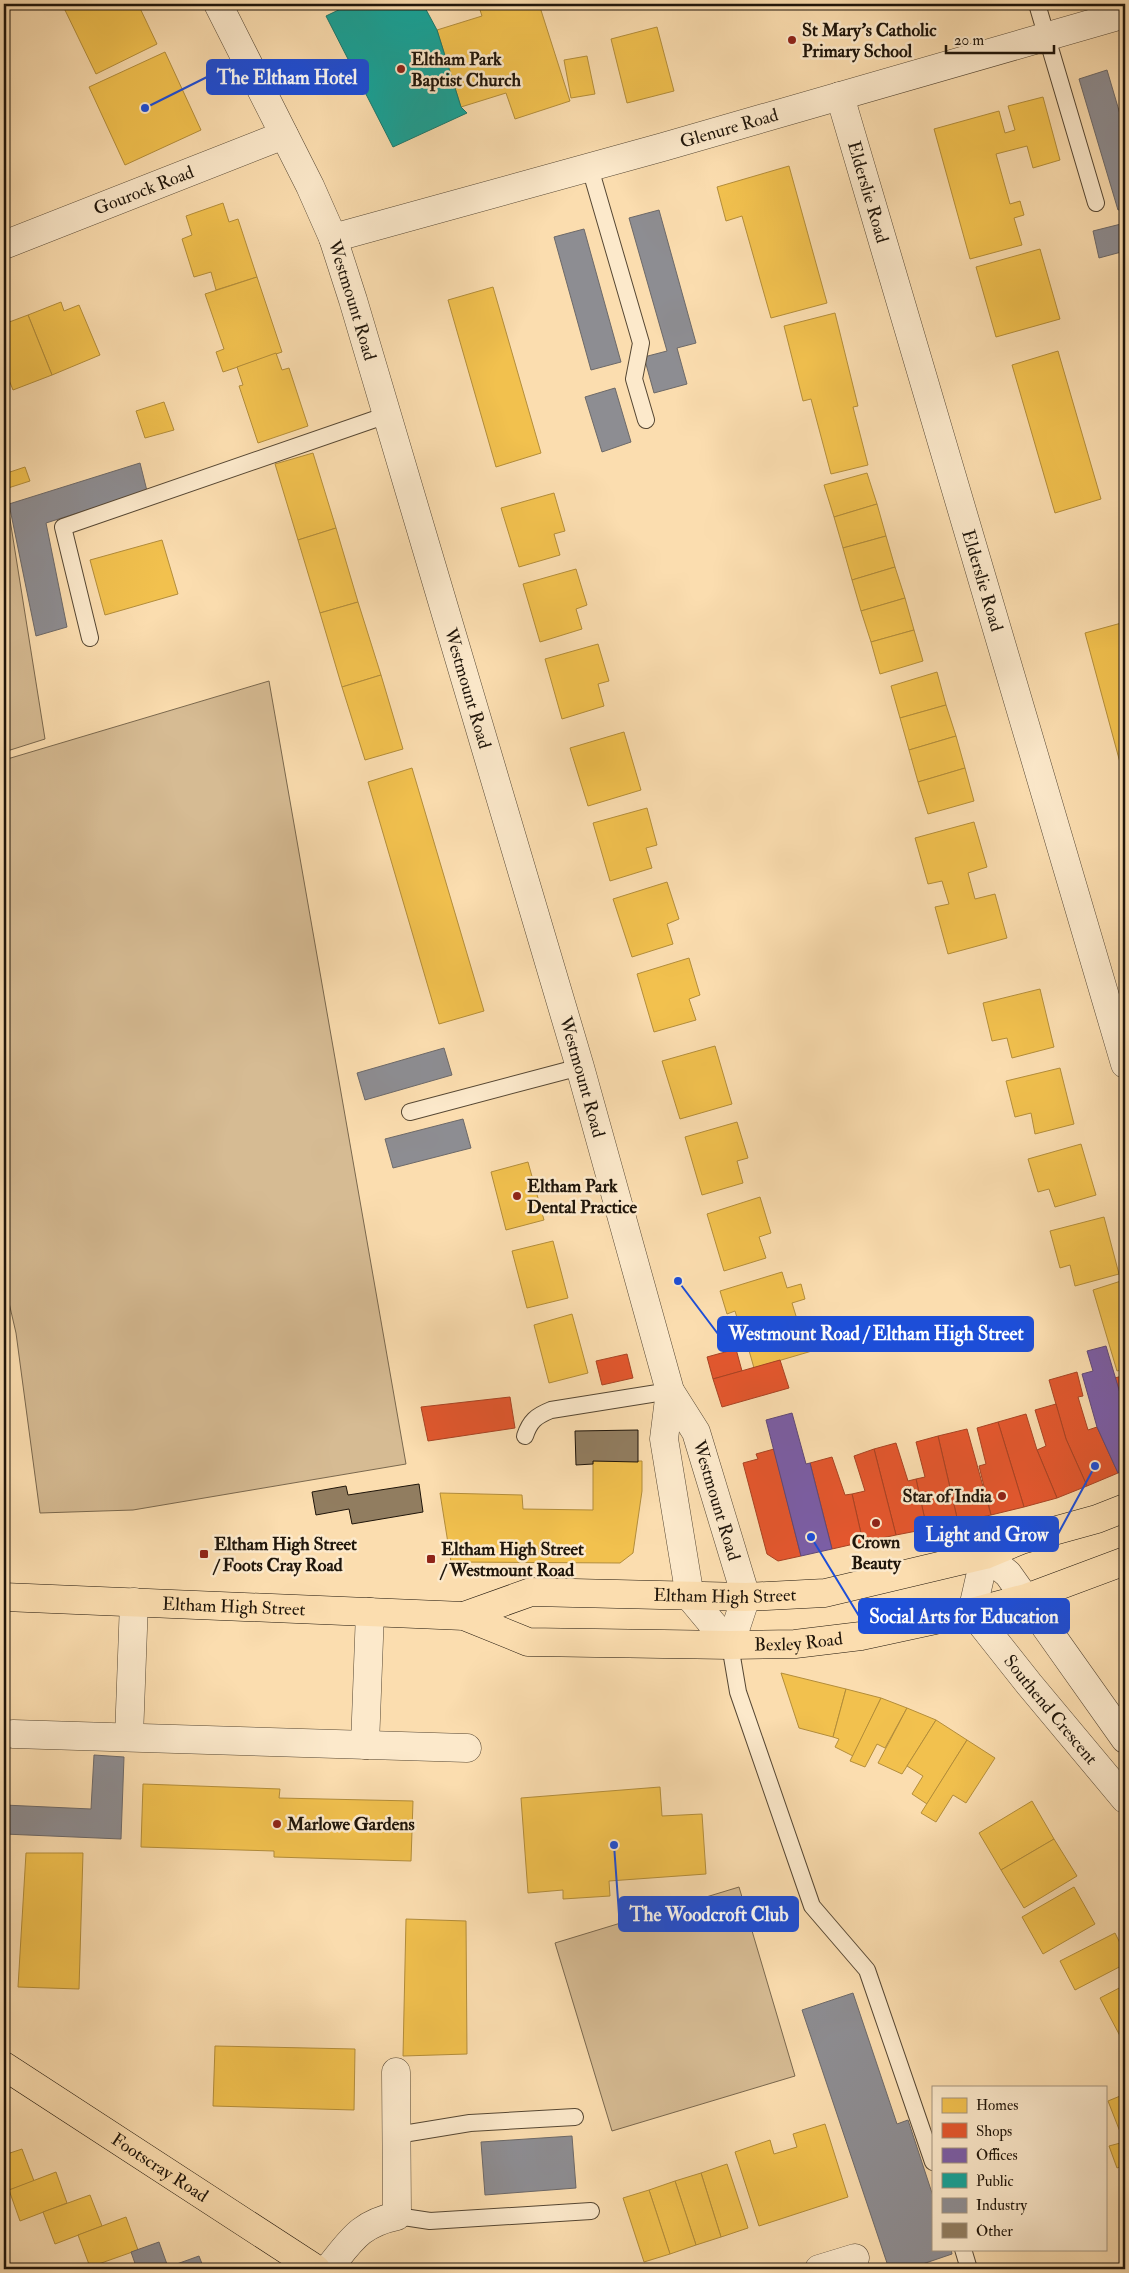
<svg xmlns="http://www.w3.org/2000/svg" width="1129" height="2273" viewBox="0 0 1129 2273" font-family="'IM FELL Double Pica',serif">
  <style>
    .green { fill: #d6bb93; stroke: #7a684e }
    .homes { fill: #f2c14e; stroke: #b38d3a }
    .shops { fill: #e4572e; stroke: #a94323 }
    .offices { fill: #7b5ea7; stroke: #5f4878 }
    .public { fill: #17a398; stroke: #19786d }
    .industry { fill: #8d8d92; stroke: #6c6969 }
    .building { fill: #917d60; stroke: #1f150a }
    .lines { fill: none; stroke-linecap: round; stroke-linejoin: round }
    .service-casing { stroke: #564733; stroke-width: 18 }
    .minor-casing { stroke: #564733; stroke-width: 29 }
    .tertiary-casing { stroke: #564733; stroke-width: 29 }
    .primary-casing { stroke: #1f150a; stroke-width: 29 }
    .service { stroke: #fce9cb; stroke-width: 16 }
    .minor { stroke: #fce9cb; stroke-width: 28 }
    .tertiary { stroke: #fce9cb; stroke-width: 28 }
    .primary { stroke: #fbddaf; stroke-width: 28 }
    .poi-dot { fill: #8f2418; stroke: #fce9cb; stroke-width: 2 }
    .labels { text-anchor: middle; dominant-baseline: central; stroke-width: 5; stroke-linejoin: round; paint-order: stroke }
    .poi-label { font-size: 18px; font-weight: bold; fill: #1f150a; stroke: #fce9cb; text-anchor: start }
    .street-label { font-size: 18px; fill: #1f150a; stroke: #fce9cb }
    .leader { fill: none; stroke: #1d4ed8; stroke-width: 2 }
    .callout-dot { fill: #1d4ed8; stroke: #fce9cb; stroke-width: 2 }
    .callout { fill: #1d4ed8; stroke: #1d4ed8; stroke-width: 2 }
    .callout-label { font-size: 19px; text-anchor: middle; font-weight: bold; fill: #fff }
  </style>
  <rect width="100%" height="100%" fill="#fbddaf"/>
  <filter id="stains"><feTurbulence type="fractalNoise" baseFrequency=".004" numOctaves="4"/><feColorMatrix values="0 0 0 0 .2 0 0 0 0 .09 0 0 0 0 .02 0 0 0 .5 -.17"/></filter>
  <radialGradient id="worn" r=".72"><stop offset=".6" stop-color="#630" stop-opacity="0"/><stop offset="1" stop-color="#630" stop-opacity=".3"/></radialGradient>
  <g class="green">
    <path d="M8,507L45,739L4,752V508Z"/>
    <path d="M269,681L406,1464L133,1510L40,1513L16,1333L4,1281V760Z"/>
    <path d="M739,1887L795,2076L612,2131L555,1943Z"/>
  </g>
  <g class="homes">
    <path d="M66,4H138L157,44L96,74L63,6Z"/>
    <path d="M478,4H539L570,101L515,119L506,93L461,107L437,30L482,16Z"/>
    <path d="M657,27L674,91L627,103L611,39Z"/>
    <path d="M165,52L201,130L125,165L89,87Z"/>
    <path d="M587,56L595,94L571,98L564,60Z"/>
    <path d="M1043,97L1060,160L1033,168L1027,146L996,154L1010,204L1020,201L1024,215L1014,218L1022,245L970,259L934,129L999,111L1005,133L1015,130L1008,106Z"/>
    <path d="M789,166L827,303L771,318L742,216L726,221L717,187Z"/>
    <path d="M223,203L229,222L238,219L257,277L216,290L211,272L194,277L182,239L192,235L186,216Z"/>
    <path d="M1040,249L1060,319L996,337L976,267Z"/>
    <path d="M257,277L282,352L223,372L216,352L224,349L205,294Z"/>
    <path d="M493,287L541,453L496,467L448,300Z"/>
    <path d="M61,302L64,311L79,305L100,355L52,375L28,315Z"/>
    <path d="M835,313L858,406L853,407L868,465L831,474L811,399L803,401L784,326Z"/>
    <path d="M28,315L52,375L13,390L7,375L4,376V324Z"/>
    <path d="M1058,351L1101,499L1055,513L1012,365Z"/>
    <path d="M276,353L282,370L289,368L308,426L258,443L239,386L243,385L237,367Z"/>
    <path d="M164,402L174,430L145,438L136,411Z"/>
    <path d="M313,453L336,528L298,540L275,464Z"/>
    <path d="M25,467L30,481L5,489L4,474Z"/>
    <path d="M867,473L877,504L834,517L824,485Z"/>
    <path d="M554,493L565,531L554,534L560,555L519,567L501,508Z"/>
    <path d="M877,504L886,536L843,548L834,517Z"/>
    <path d="M336,528L358,602L320,613L298,540Z"/>
    <path d="M886,536L895,567L852,580L843,548Z"/>
    <path d="M162,540L178,594L105,615L90,560Z"/>
    <path d="M895,567L905,598L861,611L852,580Z"/>
    <path d="M576,569L587,605L576,609L582,629L540,642L523,584Z"/>
    <path d="M905,598L914,630L871,642L861,611Z"/>
    <path d="M358,602L381,675L342,687L320,613Z"/>
    <path d="M1125,622V781L1085,633Z"/>
    <path d="M914,630L923,661L880,674L871,642Z"/>
    <path d="M598,644L609,681L598,684L604,706L562,719L545,659Z"/>
    <path d="M937,672L946,705L900,718L891,686Z"/>
    <path d="M381,675L403,749L365,760L342,687Z"/>
    <path d="M946,705L956,736L909,750L900,718Z"/>
    <path d="M624,732L641,790L588,806L570,748Z"/>
    <path d="M956,736L965,768L918,782L909,750Z"/>
    <path d="M412,768L484,1011L439,1024L368,782Z"/>
    <path d="M965,768L974,801L928,814L918,782Z"/>
    <path d="M647,808L657,845L646,848L652,868L610,881L593,823Z"/>
    <path d="M974,822L987,867L968,873L975,899L995,894L1007,938L948,954L935,907L949,904L942,881L928,884L915,838Z"/>
    <path d="M667,882L679,919L667,924L673,944L632,957L613,899Z"/>
    <path d="M689,958L700,995L689,999L696,1020L654,1032L637,974Z"/>
    <path d="M1040,989L1054,1047L1012,1058L1007,1038L992,1041L983,1003Z"/>
    <path d="M715,1046L732,1104L680,1119L662,1061Z"/>
    <path d="M1060,1068L1074,1124L1035,1134L1031,1113L1015,1117L1006,1081Z"/>
    <path d="M737,1122L748,1158L737,1161L743,1183L702,1195L685,1137Z"/>
    <path d="M1081,1144L1096,1195L1055,1207L1049,1189L1038,1192L1028,1159Z"/>
    <path d="M528,1162L544,1220L506,1230L491,1172Z"/>
    <path d="M760,1197L771,1233L759,1237L766,1258L724,1271L707,1214Z"/>
    <path d="M1104,1217L1119,1274L1075,1286L1070,1265L1060,1268L1050,1231Z"/>
    <path d="M553,1241L568,1298L527,1308L512,1251Z"/>
    <path d="M782,1272L787,1288L801,1284L805,1299L792,1303L800,1329L805,1328L812,1351L754,1368L748,1347H746L735,1311L727,1314L720,1291Z"/>
    <path d="M1121,1281L1125,1295V1369L1117,1371L1093,1290Z"/>
    <path d="M572,1314L588,1373L549,1383L534,1325Z"/>
    <path d="M593,1461H642V1491L633,1553L620,1563L451,1562L440,1493L522,1495L523,1509L593,1510Z"/>
    <path d="M781,1673L846,1689L833,1737L799,1728Z"/>
    <path d="M846,1689L881,1698L853,1756L835,1747L839,1739L833,1737Z"/>
    <path d="M881,1698L907,1708L885,1748L877,1744L865,1767L850,1761Z"/>
    <path d="M907,1708L936,1720L902,1774L878,1763Z"/>
    <path d="M936,1720L967,1740L927,1804L912,1794L923,1776L907,1766Z"/>
    <path d="M967,1740L995,1758L966,1803L953,1795L936,1822L921,1813Z"/>
    <path d="M143,1784L280,1789L279,1798L413,1801L411,1861L274,1857V1851L141,1847Z"/>
    <path d="M660,1787L662,1816L702,1814L706,1874L609,1881L610,1896L563,1899V1890L528,1893L521,1798Z"/>
    <path d="M1032,1801L1054,1839L1001,1870L979,1833Z"/>
    <path d="M1054,1839L1077,1876L1024,1908L1001,1870Z"/>
    <path d="M26,1853H83L79,1989L18,1987Z"/>
    <path d="M1074,1887L1095,1924L1043,1954L1022,1917Z"/>
    <path d="M406,1919L466,1921L467,2054L403,2056Z"/>
    <path d="M1115,1933L1125,1953V1964L1075,1990L1060,1961Z"/>
    <path d="M1125,1985V2030L1119,2034L1100,1998Z"/>
    <path d="M1125,2030V2046L1119,2034Z"/>
    <path d="M215,2046L355,2049L354,2110L213,2106Z"/>
    <path d="M1125,2094V2165L1117,2168L1109,2146L1124,2142L1108,2101Z"/>
    <path d="M825,2124L848,2197L759,2226L735,2152L770,2140L774,2154L797,2147L793,2134Z"/>
    <path d="M22,2149L34,2181L4,2192V2155Z"/>
    <path d="M727,2164L748,2228L721,2237L701,2173Z"/>
    <path d="M56,2172L67,2203L20,2221L9,2190Z"/>
    <path d="M701,2173L721,2237L696,2245L675,2181Z"/>
    <path d="M675,2181L696,2245L670,2254L649,2190Z"/>
    <path d="M649,2190L670,2254L644,2262L623,2198Z"/>
    <path d="M90,2195L102,2226L55,2244L43,2212Z"/>
    <path d="M126,2217L138,2250L90,2267L78,2235Z"/>
  </g>
  <g class="shops">
    <path d="M736,1349L742,1371L713,1379L707,1357Z"/>
    <path d="M627,1354L633,1378L602,1385L596,1361Z"/>
    <path d="M780,1360L789,1388L722,1407L713,1379Z"/>
    <path d="M1077,1372L1083,1396L1078,1397L1088,1430L1097,1427L1118,1473L1087,1486L1066,1439L1049,1380Z"/>
    <path d="M1125,1375V1410L1115,1378Z"/>
    <path d="M510,1397L515,1428L428,1441L421,1407Z"/>
    <path d="M1056,1404L1066,1439L1087,1486L1057,1498L1037,1450L1046,1446L1035,1410Z"/>
    <path d="M1026,1414L1037,1450L1057,1498L1024,1507L998,1422Z"/>
    <path d="M998,1422L1024,1507L991,1515L979,1466L986,1464L977,1428Z"/>
    <path d="M967,1429L991,1515L958,1522L938,1436Z"/>
    <path d="M938,1436L958,1522L927,1529L916,1479L925,1477L916,1442Z"/>
    <path d="M896,1443L908,1481L916,1479L927,1529L896,1535L874,1449Z"/>
    <path d="M774,1449L801,1556L778,1561L767,1554L743,1463L758,1459L756,1454Z"/>
    <path d="M874,1449L896,1535L863,1542L852,1494L865,1491L854,1456Z"/>
    <path d="M832,1457L845,1495L852,1494L863,1542L832,1549L810,1463Z"/>
  </g>
  <g class="offices">
    <path d="M1106,1346L1125,1410V1470L1118,1473L1097,1427L1082,1374L1093,1371L1087,1351Z"/>
    <path d="M792,1413L806,1464L810,1463L832,1549L801,1556L766,1420Z"/>
  </g>
  <path class="public" d="M351,4H423L437,30L461,107L467,113L393,147L326,16Z"/>
  <g class="industry">
    <path d="M1107,70L1125,131V208L1118,210L1079,79Z"/>
    <path d="M659,210L696,343L677,348L687,384L654,393L644,357L667,351L629,218Z"/>
    <path d="M1125,223V251L1099,258L1093,231Z"/>
    <path d="M584,229L621,362L591,370L554,237Z"/>
    <path d="M615,388L631,442L602,452L585,397Z"/>
    <path d="M140,463L147,491L46,523L67,627L36,636L9,504Z"/>
    <path d="M444,1048L452,1075L365,1100L357,1073Z"/>
    <path d="M463,1119L471,1148L393,1168L385,1139Z"/>
    <path d="M94,1755L124,1757L121,1839L4,1834V1805L91,1809Z"/>
    <path d="M853,1993L897,2124L908,2120L933,2196V2249H951L952,2254L908,2269H889L802,2010Z"/>
    <path d="M572,2136L576,2188L485,2195L481,2142Z"/>
    <path d="M159,2242L168,2267L137,2269L131,2252Z"/>
    <path d="M199,2256L204,2269H175L174,2265Z"/>
  </g>
  <g class="building">
    <path d="M638,1430V1462L593,1461V1464L576,1465L575,1431Z"/>
    <path d="M419,1484L423,1512L352,1524L349,1509L316,1515L312,1492L346,1486L348,1495Z"/>
  </g>
  <g class="lines">
    <g class="service-casing">
      <g id="service">
        <path d="M1037,4L1096,203"/>
        <path d="M590,168L641,343L634,379L646,420"/>
        <path d="M90,638L63,527L387,415"/>
        <path d="M410,1112L580,1067"/>
        <path d="M525,1436C530,1421 536,1416 551,1410L670,1391"/>
        <path d="M730,1645L738,1692L812,1906L867,1970L933,2162"/>
        <path d="M397,2135L470,2123L575,2117"/>
        <path d="M397,2216L430,2221L591,2211"/>
        <path d="M963,2249L969,2269"/>
      </g>
    </g>
    <g class="minor-casing">
      <g id="minor">
        <path id="s1" d="M840,96L1125,1064"/>
        <path id="s2" d="M333,238L663,147L1125,14"/>
        <path id="s3" d="M4,245L284,135"/>
        <path d="M13,1734L467,1748"/>
        <path d="M129,1737L134,1602"/>
        <path d="M365,1745L370,1612"/>
        <path d="M328,2269C351,2241 359,2224 397,2216L396,2072"/>
        <path d="M819,2269L855,2258"/>
      </g>
    </g>
    <g class="tertiary-casing">
      <g id="tertiary">
        <path id="s4" d="M218,4L310,186L333,238L353,300L580,1067L670,1391L696,1432L746,1597L730,1645"/>
        <path d="M670,1391L664,1439L690,1597L730,1645"/>
        <path id="s5" d="M1125,1739L1008,1574L985,1555L972,1612L1029,1684L1125,1799"/>
      </g>
    </g>
    <g class="primary-casing">
      <g id="primary">
        <path id="s6" d="M4,1597L464,1616L528,1642L730,1645L795,1644L861,1636L972,1612L1026,1598L1125,1561"/>
        <path id="s7" d="M464,1616L531,1592L746,1597L825,1593L985,1555L1021,1540L1097,1519L1125,1508"/>
        <path id="s8" d="M4,2066L316,2269"/>
      </g>
    </g>
    <use href="#service" class="service"/>
    <use href="#minor" class="minor"/>
    <use href="#tertiary" class="tertiary"/>
    <use href="#primary" class="primary"/>
  </g>
  <g class="poi-dot">
    <circle cx="792" cy="40" r="5"/>
    <circle cx="401" cy="69" r="5"/>
    <circle cx="517" cy="1196" r="5"/>
    <circle cx="1002" cy="1496" r="5"/>
    <circle cx="876" cy="1523" r="5"/>
    <rect x="199" y="1549" width="10" height="10" rx="2.5"/>
    <rect x="426" y="1554" width="10" height="10" rx="2.5"/>
    <circle cx="277" cy="1824" r="5"/>
  </g>
  <g class="labels">
    <g class="poi-label">
      <text x="802" y="30">St Mary's Catholic<tspan x="802" dy="21">Primary School</tspan></text>
      <text x="411" y="59">Eltham Park<tspan x="411" dy="21">Baptist Church</tspan></text>
      <text x="527" y="1186">Eltham Park<tspan x="527" dy="21">Dental Practice</tspan></text>
      <text x="992" y="1496" text-anchor="end">Star of India</text>
      <text x="876" y="1542" text-anchor="middle">Crown<tspan x="876" dy="21">Beauty</tspan></text>
      <text x="214" y="1544">Eltham High Street<tspan x="214" dy="21">/ Foots Cray Road</tspan></text>
      <text x="441" y="1549">Eltham High Street<tspan x="441" dy="21">/ Westmount Road</tspan></text>
      <text x="287" y="1824">Marlowe Gardens</text>
    </g>
    <g class="street-label">
      <text stroke="none"><textPath href="#s2" startOffset="411">Glenure Road</textPath></text>
      <text stroke="none"><textPath href="#s3" startOffset="150">Gourock Road</textPath></text>
      <text stroke="none"><textPath href="#s1" startOffset="100">Elderslie Road</textPath></text>
      <text stroke="none"><textPath href="#s4" startOffset="326">Westmount Road</textPath></text>
      <text stroke="none"><textPath href="#s1" startOffset="505">Elderslie Road</textPath></text>
      <text stroke="none"><textPath href="#s4" startOffset="731">Westmount Road</textPath></text>
      <text stroke="none"><textPath href="#s4" startOffset="1136">Westmount Road</textPath></text>
      <text stroke="none"><textPath href="#s4" startOffset="1582">Westmount Road</textPath></text>
      <text stroke="none"><textPath href="#s7" startOffset="265">Eltham High Street</textPath></text>
      <text stroke="none"><textPath href="#s6" startOffset="230">Eltham High Street</textPath></text>
      <text stroke="none"><textPath href="#s6" startOffset="800">Bexley Road</textPath></text>
      <text stroke="none"><textPath href="#s5" startOffset="416">Southend Crescent</textPath></text>
      <text stroke="none"><textPath href="#s8" startOffset="186">Footscray Road</textPath></text>
    </g>
  </g>
  <path class="leader" d="M145 108L207 77M678 1281L718 1334M1095 1466L1058 1534M811 1537L859 1616M614 1845L619 1914"/>
  <g class="callout-dot">
    <circle cx="145" cy="108" r="5"/>
    <circle cx="678" cy="1281" r="5"/>
    <circle cx="1095" cy="1466" r="5"/>
    <circle cx="811" cy="1537" r="5"/>
    <circle cx="614" cy="1845" r="5"/>
  </g>
  <g class="callout">
    <rect x="207" y="60" width="161" height="34" rx="5"/>
    <rect x="718" y="1317" width="315" height="34" rx="5"/>
    <rect x="915" y="1517" width="143" height="34" rx="5"/>
    <rect x="859" y="1599" width="210" height="34" rx="5"/>
    <rect x="619" y="1897" width="179" height="34" rx="5"/>
  </g>
  <g class="callout-label">
    <text x="287" y="84">The Eltham Hotel</text>
    <text x="876" y="1340">Westmount Road / Eltham High Street</text>
    <text x="987" y="1541">Light and Grow</text>
    <text x="964" y="1623">Social Arts for Education</text>
    <text x="709" y="1921">The Woodcroft Club</text>
  </g>
  <rect width="1129" height="2273" fill="none" stroke="#fbddaf" stroke-width="20"/>
  <rect x="5" y="5" width="1119" height="2263" fill="none" stroke="#1f150a" stroke-width="2.5"/>
  <rect x="10" y="10" width="1109" height="2253" fill="none" stroke="#1f150a"/>
  <rect x="932" y="2086" width="175" height="165" fill="#fce9cb" stroke="#a4947e"/>
  <rect x="942" y="2098" width="25" height="15" fill="#f2c14e" stroke="#a4947e"/>
  <text x="976" y="2110" font-size="15" fill="#1f150a">Homes</text>
  <rect x="942" y="2123" width="25" height="15" fill="#e4572e" stroke="#a4947e"/>
  <text x="976" y="2136" font-size="15" fill="#1f150a">Shops</text>
  <rect x="942" y="2148" width="25" height="15" fill="#7b5ea7" stroke="#a4947e"/>
  <text x="976" y="2160" font-size="15" fill="#1f150a">Offices</text>
  <rect x="942" y="2173" width="25" height="15" fill="#17a398" stroke="#a4947e"/>
  <text x="976" y="2186" font-size="15" fill="#1f150a">Public</text>
  <rect x="942" y="2198" width="25" height="15" fill="#8d8d92" stroke="#a4947e"/>
  <text x="976" y="2210" font-size="15" fill="#1f150a">Industry</text>
  <rect x="942" y="2223" width="25" height="15" fill="#917d60" stroke="#a4947e"/>
  <text x="976" y="2236" font-size="15" fill="#1f150a">Other</text>
  <path d="M946 45v8h108v-8" fill="none" stroke="#1f150a" stroke-width="2.5"/>
  <text x="954" y="45" font-size="15" fill="#1f150a" stroke="#fce9cb" stroke-width="4" paint-order="stroke">20 m</text>
  <rect width="100%" height="100%" filter="url(#stains)"/>
  <rect width="100%" height="100%" fill="url(#worn)"/>
</svg>
